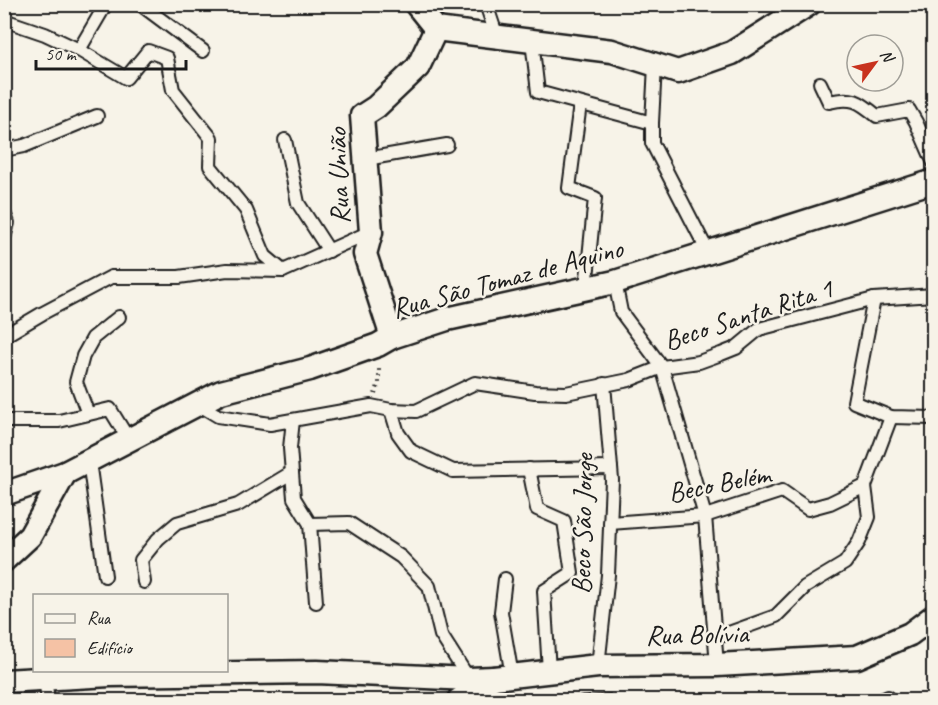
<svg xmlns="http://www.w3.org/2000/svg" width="938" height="705" viewBox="0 0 938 705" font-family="Caveat,sans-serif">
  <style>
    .building { fill: url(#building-back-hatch); stroke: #1c1c1c; stroke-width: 1.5 }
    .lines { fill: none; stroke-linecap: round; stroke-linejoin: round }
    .lane-casing { stroke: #1c1c1c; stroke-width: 16 }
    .street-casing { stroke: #1c1c1c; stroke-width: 27 }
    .path { stroke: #1c1c1c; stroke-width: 4; stroke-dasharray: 1.5 4.5; stroke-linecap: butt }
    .lane { stroke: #f7f3e8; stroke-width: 12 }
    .street { stroke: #f7f3e8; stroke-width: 22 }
    .labels { text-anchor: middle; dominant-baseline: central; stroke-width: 5; stroke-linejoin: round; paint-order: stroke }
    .street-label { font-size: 28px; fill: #1c1c1c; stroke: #f7f3e8 }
  </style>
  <defs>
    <pattern id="building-back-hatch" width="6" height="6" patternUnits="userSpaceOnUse" patternTransform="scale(1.5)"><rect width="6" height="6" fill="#f5c2a5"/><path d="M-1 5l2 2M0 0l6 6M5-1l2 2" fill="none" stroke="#d1a68d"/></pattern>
  </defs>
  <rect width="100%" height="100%" fill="#f7f3e8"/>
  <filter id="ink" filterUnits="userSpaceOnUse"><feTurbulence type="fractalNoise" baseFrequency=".0167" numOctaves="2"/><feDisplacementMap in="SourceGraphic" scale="12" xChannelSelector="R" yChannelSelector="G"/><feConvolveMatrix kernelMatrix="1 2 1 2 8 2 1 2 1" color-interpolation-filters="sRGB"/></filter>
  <g filter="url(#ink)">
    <path class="building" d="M610,694L609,700H515V697L547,699Z"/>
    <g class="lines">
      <g class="lane-casing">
        <g id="lane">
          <path d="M140,4L203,51"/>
          <path d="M486,4L497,37"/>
          <path d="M4,20L45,34L79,50L106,4"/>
          <path d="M532,41L538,92L652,123L655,65"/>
          <path d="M79,50L126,78L148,51L167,58L173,90L211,138L210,166L246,210L265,256L283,271"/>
          <path d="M820,83L829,102C852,96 859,101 877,116L909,110L916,122L934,163"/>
          <path d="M580,104L569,188L595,198L586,288"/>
          <path d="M652,123V143L708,252"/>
          <path d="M285,140L298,203L329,251"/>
          <path d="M4,150L24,146L97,116"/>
          <path d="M366,159L447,145"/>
          <path d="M4,213L8,223L4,238"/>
          <path d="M615,282L621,312L662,367L705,516L717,665"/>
          <path d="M874,299L854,402L891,417L934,418"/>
          <path d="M4,336L43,313L111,277H179L227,270L283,271L370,232"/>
          <path d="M198,404L218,416L270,424L371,406L391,410L416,411L475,383L535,392L566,393L629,380L662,367L699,362L721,354L736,348L759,329L874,299L934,295"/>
          <path d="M391,410L398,433L411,451L453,471L611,468"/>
          <path d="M88,414L76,382L83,356L93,338L119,317"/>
          <path d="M293,420L290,448L294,498L310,524L316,602"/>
          <path d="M4,421H59L110,409L129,440"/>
          <path d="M89,461L105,576"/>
          <path d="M529,469L537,509L564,521L572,573L544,591L549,671"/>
          <path d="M610,523L705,516L782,491L808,509L830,503L865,486"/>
          <path d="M310,524L349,523L401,557L429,586L441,635L469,679"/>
          <path d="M505,579L501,612L512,676"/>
          <path d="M144,582L141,560L158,539L177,523L238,505L291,473"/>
          <path d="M715,638L776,616L805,587L845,563L859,542L869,517L865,486L891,417"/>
          <path d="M598,666L608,575L612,480L604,384"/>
          <path d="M45,679L48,700"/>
          <path d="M881,700L888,697"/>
        </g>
      </g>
      <g class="street-casing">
        <g id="street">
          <path d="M416,4L436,29"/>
          <path d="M436,29L612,51L678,72L732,53L809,4"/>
          <path d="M392,337L365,254L371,232L362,116L376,107L418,67L436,29"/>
          <path d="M4,494L65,473L221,392L310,369L378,345L392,337L447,319L615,282L934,181"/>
          <path d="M4,560L30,536L65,473"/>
          <path d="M4,681L110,675L317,672L469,679L494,678"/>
          <path d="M459,700L494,678L598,666L717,665L857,657L910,634L934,616"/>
        </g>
      </g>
      <path class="path" d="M375,394L379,383V366"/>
      <use href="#lane" class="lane"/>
      <use href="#street" class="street"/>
    </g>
  </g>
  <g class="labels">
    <g class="street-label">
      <text transform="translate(338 176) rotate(-92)">Rua União</text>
      <text transform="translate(507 278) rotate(-15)">Rua São Tomaz de Aquino</text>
      <text transform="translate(748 314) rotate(-18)">Beco Santa Rita 1</text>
      <text transform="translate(719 483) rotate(-11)">Beco Belém</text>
      <text transform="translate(582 524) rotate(-89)">Beco São Jorge</text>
      <text transform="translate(697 634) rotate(-1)">Rua Bolívia</text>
    </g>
  </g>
  <rect width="938" height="705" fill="none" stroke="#f7f3e8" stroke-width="24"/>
  <rect x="12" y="12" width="914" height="681" fill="none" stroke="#1c1c1c" stroke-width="2" filter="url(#ink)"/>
  <rect x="33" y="594" width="195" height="78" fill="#f7f3e8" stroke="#9f9d96" stroke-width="1.5"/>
  <rect x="45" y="614" width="30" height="9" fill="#f7f3e8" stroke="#9f9d96" stroke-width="1.5"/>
  <text x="87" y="624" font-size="18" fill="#1c1c1c">Rua</text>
  <rect x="45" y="639" width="30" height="18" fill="#f5c2a5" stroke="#9f9d96" stroke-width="1.5"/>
  <text x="87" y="654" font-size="18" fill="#1c1c1c">Edifício</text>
  <g transform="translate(875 63) rotate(57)"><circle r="28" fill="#f7f3e8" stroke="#9f9d96" stroke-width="1.5"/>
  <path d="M0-4.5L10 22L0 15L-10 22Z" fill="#c8321e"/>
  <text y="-9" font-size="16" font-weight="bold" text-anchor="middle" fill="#1c1c1c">N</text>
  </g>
  <path d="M36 60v9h150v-9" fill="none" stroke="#1c1c1c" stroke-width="3"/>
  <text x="45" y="60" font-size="18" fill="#1c1c1c" stroke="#f7f3e8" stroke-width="4.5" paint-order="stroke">50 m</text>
</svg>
